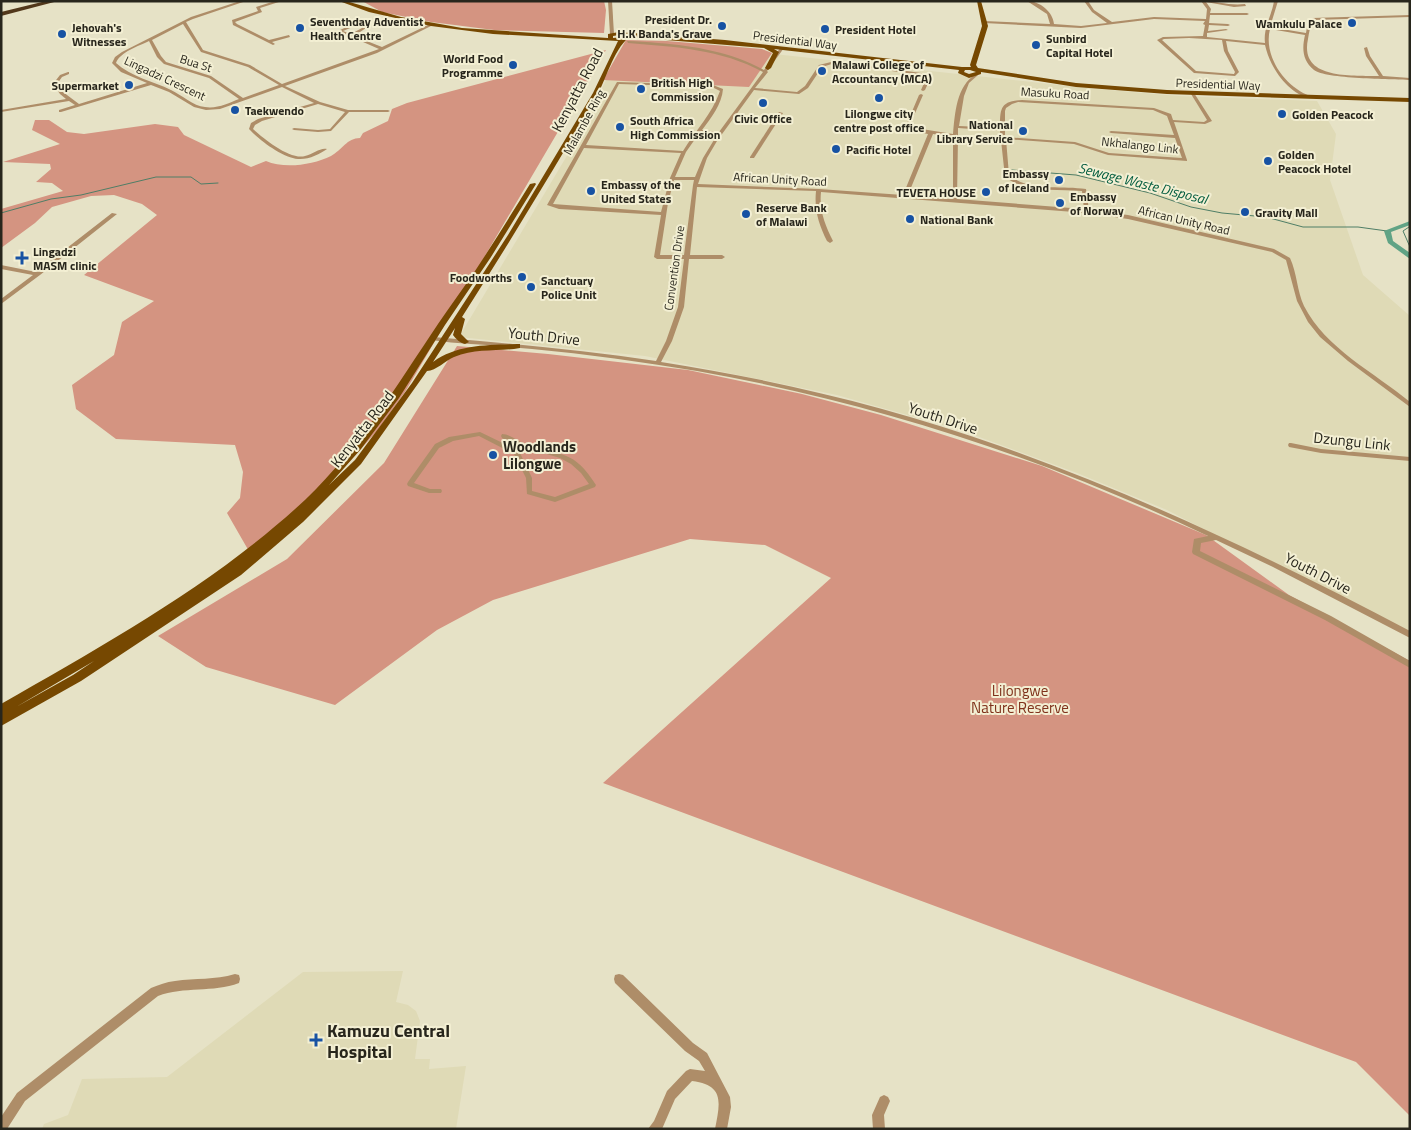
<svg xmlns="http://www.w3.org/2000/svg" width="1411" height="1130" viewBox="0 0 1411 1130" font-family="'Titillium Web',sans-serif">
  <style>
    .built { fill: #dfdab6 }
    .forest { fill: #d49481 }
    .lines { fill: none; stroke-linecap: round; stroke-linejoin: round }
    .stream { stroke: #4f7e66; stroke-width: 1 }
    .river { fill: #60a385; fill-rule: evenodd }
    .minor { fill: #ae8d68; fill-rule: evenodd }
    .major { fill: #764801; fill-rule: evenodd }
    .highway { fill: #52381b; fill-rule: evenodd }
    .poi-dot { fill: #1752a3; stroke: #f3efd3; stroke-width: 2 }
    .labels { text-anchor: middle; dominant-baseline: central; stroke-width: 4; stroke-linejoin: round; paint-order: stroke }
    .far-poi-label { font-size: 12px; font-weight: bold; fill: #28261c; stroke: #f3efd3; text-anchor: start }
    .far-street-label { font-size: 12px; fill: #28261c; stroke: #f3efd3 }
    .far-water-label { font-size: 14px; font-style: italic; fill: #005b3e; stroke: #f3efd3 }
    .street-label { font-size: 15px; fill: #28261c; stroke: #f3efd3 }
    .poi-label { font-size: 15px; font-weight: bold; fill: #28261c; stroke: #f3efd3; text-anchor: start }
    .park-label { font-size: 15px; fill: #7f321b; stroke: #f3efd3 }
    .near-poi-label { font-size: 18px; font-weight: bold; fill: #28261c; stroke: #f3efd3; text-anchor: start }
  </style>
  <rect width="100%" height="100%" fill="#e6e2c6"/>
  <g class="built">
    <path d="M626,41L774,54L1086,88L1178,96L1317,101L1336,134L1330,180L1363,275L1410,316V636L1167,510L1077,473L960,430L837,395L645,356L459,337L571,149Z"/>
    <path d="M403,971L396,1002L408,1005L416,1011L420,1021L415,1059H430L429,1069L466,1066L456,1129H42L44,1124L68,1115L82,1079L167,1077L303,972Z"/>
  </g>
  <g class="forest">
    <path d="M362,1H604L606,10L604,33L494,30L431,22L382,12Z"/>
    <path d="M626,40L667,41L762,49L772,53L749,87L603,80Z"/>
    <path d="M606,50L405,392L377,431L341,471L250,553L227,513L240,498L243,472L235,445L116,439L76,409L72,385L114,355L122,322L154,301L84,275L157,215L142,204L114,195L91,196L52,207L35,223L1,248V209L63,191L52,183L36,182L51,169L50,164L3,162L60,144L32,130L35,120H49L67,132L84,134L155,124L178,127L184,135L251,167L266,161C284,169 313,165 331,156C342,150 347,138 360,138L363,133L388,121L392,109L407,103Z"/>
    <path d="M457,346L548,354L688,370L802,394L881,415L1042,466L1206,535L1289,595L1410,661V1116L1356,1062L603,783L831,578L765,545L690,539L493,600L437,630L335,705L206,667L158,636L287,559L384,463Z"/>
  </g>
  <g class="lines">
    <g class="stream">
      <path d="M1012,170L1076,175L1150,193L1191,207L1222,213L1266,217L1303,227H1358L1387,231"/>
      <path d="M1,213L51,199L81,195L156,177H191L201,184L218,183"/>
      <path d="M1409,227L1403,231L1410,247"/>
    </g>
    <path class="river" d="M1410,221V225L1391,232L1393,241L1410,253V259L1388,243L1384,231Z"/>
    <g class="minor">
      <path d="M240,1H246L193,19L186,22L203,50L250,65L282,84L379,49L338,31L353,24H364L366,28L354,36L382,47L430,24L433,25L377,53L285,86L320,102L348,110H388L390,111L388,112H349L331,131L318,132L294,130L292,129L294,128L318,130L330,129L345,112L318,104L262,121L255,125L253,129C264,139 290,160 305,156C313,154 321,147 327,149C320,154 308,160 298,159C283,158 259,140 249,129L251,123L258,119L314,103L282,87L220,109L206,110L194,107L169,92L151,85L61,112H59V110L75,105L69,101L1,112V110L66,99L60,94L53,84L60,75L68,72H69V74L62,77L57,84L63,92L79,104L147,83L121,72L112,63L115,57L122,52L191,17ZM183,24L201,52L248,67L279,85L243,98L211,76L166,62L161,56L152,40ZM355,26H361L362,28L351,34L343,31ZM149,41L157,57L164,64L209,78L239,99C229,103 217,109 205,107C193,106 182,95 171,90C153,81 131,77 116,63C120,52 139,46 149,41Z"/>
      <path d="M275,1H282L260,8L262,12L235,22L237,24L269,40L289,35L290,37L272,42L275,44L273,45L233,25L232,20L258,11L256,7Z"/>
      <path d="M608,1H612L614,34L612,35L610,34Z"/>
      <path d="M1027,1C1040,1 1053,12 1054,24L1081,26L1107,23L1092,12L1084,1H1088L1094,10L1112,22L1154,17L1206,19L1207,9L1201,1C1216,1 1230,6 1245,4L1246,6L1234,7L1206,2L1211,9L1210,13H1247L1249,14L1247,15H1210L1209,23L1228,24L1230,25L1228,26L1209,25L1208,31L1226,29L1228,30L1207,33V37L1265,43C1263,28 1272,15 1274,1H1278L1270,27L1306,33L1308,21L1312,18L1410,15V17L1313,20C1310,26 1309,33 1308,39C1299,80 1352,75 1379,76L1366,56L1364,48L1367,47L1370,56L1383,76L1410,78V80C1392,79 1325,79 1314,70C1302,60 1302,48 1305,35L1270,29C1263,56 1285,87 1310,96V98H1308C1286,91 1270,67 1265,45L1226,41L1228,51L1239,72L1235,76L1194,73L1157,40L1163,37L1203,36L1205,25L1203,24L1205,21L1154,19L1081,28L984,23L982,22L984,21L1050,24L1047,14ZM1189,38L1222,40L1224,51L1235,72L1234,74L1196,71L1162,40L1164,39Z"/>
      <path d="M627,41C637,41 648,42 658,43C695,46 731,52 764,70L781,47H783L784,48L767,71L768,72L755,88L797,92L805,86L819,65L835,61L921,73L930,79L925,90L923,91L921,90L926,79L920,75L835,63L822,67L808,88L799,94L754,90L717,141L707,158L698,184L819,189L903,195L928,134L911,131L905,128L919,95L921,94L923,95L909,127L953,134C955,114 956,86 976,74L978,75L969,83L964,96L959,126L1000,128C1000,109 1000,101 1022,100L1154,108L1171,114L1173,120L1204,122L1207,120L1191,94L1194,93L1212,121L1205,124L1174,122L1187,160V161L1108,155L1074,144L1006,139L1009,175C1030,192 1061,185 1086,189L1089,210L1128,215L1274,249L1290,258C1297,273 1297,291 1304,306C1326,349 1374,372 1410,402V407L1348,361L1320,337L1308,322L1297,301L1286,260L1272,252L1128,219L1087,213L821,192C819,210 825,225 833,241L830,243L827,241C819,225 814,210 816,191L697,187L690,255H722L725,257L722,259H689L684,307L672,341L661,362C777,380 890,407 1000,446C1142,496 1277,561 1410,631V638L1273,567L1216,540L1201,543L1200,551L1331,616L1410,661V668L1325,620L1193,554L1192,552L1194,539L1208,536C1047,459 873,402 697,371C642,362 587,354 532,349C512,347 491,345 471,344C458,343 444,342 431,340V338L433,337C507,343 582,350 656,361L666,341L678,307L684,259H657L654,257L661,215L559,209L547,205L617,82L713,85L723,89C722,104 711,118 702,130L719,132L763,72C721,49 675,47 628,43ZM619,84L712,87L720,91C712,114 696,130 683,151L586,145ZM1018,102L1153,110L1167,116L1174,135L1111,131L1109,132L1111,133L1175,138L1182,158L1109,153L1075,142L1005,137V131L1006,130L1005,129V111L1006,108L1012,104ZM958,128L1000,131L1005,177C1026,193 1057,189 1082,191L1084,209L957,199L958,137L959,136L958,135ZM700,132L717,135L703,158L695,177H675L686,152ZM933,134L953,137V199L908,195ZM584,148L681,153L670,178L661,212L553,204ZM674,180H694L693,185L684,255H660L668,203Z"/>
      <path d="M779,112L783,113L754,158H750V157Z"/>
      <path d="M112,213L117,214L40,275L1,304V299L33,275L1,269V265L36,272Z"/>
      <path d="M480,432L519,451L532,478V491L555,497L589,484L581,473L571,464L560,458L513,444L502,438L501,436L502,434C510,434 519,442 527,445C562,456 574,450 596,485L595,487L555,502L527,494L526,478L514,454L479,436L453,441L439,448L414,483L430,489H441L442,491L441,493H429L408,486L407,484L408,482L435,444L449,437Z"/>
      <path d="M1289,443H1291L1321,449L1410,457V461L1321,453L1289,447L1288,445Z"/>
      <path d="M235,974L239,975L240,979L239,983C213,993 184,986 158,996L25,1101L7,1129H1V1117L17,1093L151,988C159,985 166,982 175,981C195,978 215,980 235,974Z"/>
      <path d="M619,974L623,975L693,1043L707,1053L730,1097L731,1107L727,1129H715C720,1103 725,1085 692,1081L675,1099L662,1129H648L654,1121L667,1091L686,1071L690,1069L705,1071L699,1061L685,1051L615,983L614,979L615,975Z"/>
      <path d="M884,1095L888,1097L890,1101L884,1115L885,1129H873L872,1115L880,1097Z"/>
    </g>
    <path class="major" d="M339,1H346L401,17L462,28L608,38V34L619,32L725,40L962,67H971L970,65L982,26L977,1H981L988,26L976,65L978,68L1076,83L1167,90L1410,98V102L1167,94L1076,87L981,72V74L969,78L958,73L959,70L774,49L779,52L771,68L768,70L765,68L773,53L764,48L629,37C612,52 607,79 595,99C552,172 508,245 462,317L465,319L461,334L469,342L465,344C460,343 456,339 453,335L455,328L433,362C457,344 489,345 517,344H520V348C498,352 476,348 454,357C446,360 436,371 427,371L361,464L303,522L241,575L81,681L1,726V715L4,714L1,715V704C107,643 216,583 306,499C360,447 397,385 438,324C450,306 463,289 475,271C494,242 512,213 530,184L535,183L536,184L491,257L445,325L399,398L361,449L329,485L355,460L412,383L508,235L593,93L618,41L493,34L431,26L369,12ZM619,35L624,37L613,38V36ZM965,70H970L976,72L969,74L964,72ZM94,661L73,675L16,707Z"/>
    <path class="highway" d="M46,1H58L1,16V12Z"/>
  </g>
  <g class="poi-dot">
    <circle cx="1352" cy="23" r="5"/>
    <circle cx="722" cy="26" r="5"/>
    <circle cx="300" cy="28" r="5"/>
    <circle cx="825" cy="29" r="5"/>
    <circle cx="62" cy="34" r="5"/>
    <circle cx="1036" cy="45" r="5"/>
    <circle cx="513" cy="65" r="5"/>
    <circle cx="822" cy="71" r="5"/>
    <circle cx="129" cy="85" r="5"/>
    <circle cx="641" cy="89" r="5"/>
    <circle cx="879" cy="98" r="5"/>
    <circle cx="763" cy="103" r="5"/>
    <circle cx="235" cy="110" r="5"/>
    <circle cx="1282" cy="114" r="5"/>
    <circle cx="620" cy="127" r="5"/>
    <circle cx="1023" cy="131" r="5"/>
    <circle cx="836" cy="149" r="5"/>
    <circle cx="1268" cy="161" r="5"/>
    <circle cx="1059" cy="180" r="5"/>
    <circle cx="591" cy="191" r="5"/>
    <circle cx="986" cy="192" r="5"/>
    <circle cx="1060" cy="203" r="5"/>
    <circle cx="1245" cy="212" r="5"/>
    <circle cx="746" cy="214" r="5"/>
    <circle cx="910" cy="219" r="5"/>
    <path d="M19.5 250.5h5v5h5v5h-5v5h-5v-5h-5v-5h5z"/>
    <circle cx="522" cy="277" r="5"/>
    <circle cx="531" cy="287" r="5"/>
    <circle cx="493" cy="455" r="5"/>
    <path d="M313.5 1032.5h5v5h5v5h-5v5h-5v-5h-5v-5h5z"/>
  </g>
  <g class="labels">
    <g class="far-poi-label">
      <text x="712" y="19" text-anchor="end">President Dr.<tspan x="712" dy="14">H.K Banda's Grave</tspan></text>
      <text x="310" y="21">Seventhday Adventist<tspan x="310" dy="14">Health Centre</tspan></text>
      <text x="1342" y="23" text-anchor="end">Wamkulu Palace</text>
      <text x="72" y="27">Jehovah's<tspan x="72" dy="14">Witnesses</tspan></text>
      <text x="835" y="29">President Hotel</text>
      <text x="1046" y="38">Sunbird<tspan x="1046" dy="14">Capital Hotel</tspan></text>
      <text x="503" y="58" text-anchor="end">World Food<tspan x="503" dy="14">Programme</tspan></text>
      <text x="832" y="64">Malawi College of<tspan x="832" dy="14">Accountancy (MCA)</tspan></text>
      <text x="651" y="82">British High<tspan x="651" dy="14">Commission</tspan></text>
      <text x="119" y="85" text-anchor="end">Supermarket</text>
      <text x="245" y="110">Taekwendo</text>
      <text x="879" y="113" text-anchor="middle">Lilongwe city<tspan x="879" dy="14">centre post office</tspan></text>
      <text x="1292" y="114">Golden Peacock</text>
      <text x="763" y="118" text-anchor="middle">Civic Office</text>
      <text x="630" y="120">South Africa<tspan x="630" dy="14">High Commission</tspan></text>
      <text x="1013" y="124" text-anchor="end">National<tspan x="1013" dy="14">Library Service</tspan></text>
      <text x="846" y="149">Pacific Hotel</text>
      <text x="1278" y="154">Golden<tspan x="1278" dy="14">Peacock Hotel</tspan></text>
      <text x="1049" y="173" text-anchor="end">Embassy<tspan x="1049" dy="14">of Iceland</tspan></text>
      <text x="601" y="184">Embassy of the<tspan x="601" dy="14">United States</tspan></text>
      <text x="976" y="192" text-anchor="end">TEVETA HOUSE</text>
      <text x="1070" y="196">Embassy<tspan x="1070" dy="14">of Norway</tspan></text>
      <text x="756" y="207">Reserve Bank<tspan x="756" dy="14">of Malawi</tspan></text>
      <text x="1255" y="212">Gravity Mall</text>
      <text x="920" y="219">National Bank</text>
      <text x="33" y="251">Lingadzi<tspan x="33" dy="14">MASM clinic</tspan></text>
      <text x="512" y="277" text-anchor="end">Foodworths</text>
      <text x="541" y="280">Sanctuary<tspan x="541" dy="14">Police Unit</tspan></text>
    </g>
    <g class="far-street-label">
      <text transform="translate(795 40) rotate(7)">Presidential Way</text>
      <text transform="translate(196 63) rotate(18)">Bua St</text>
      <text transform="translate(165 78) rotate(25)">Lingadzi Crescent</text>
      <text transform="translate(1218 84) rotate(2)">Presidential Way</text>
      <text transform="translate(1055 93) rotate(3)">Masuku Road</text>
      <text transform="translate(584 122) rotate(-61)">Malambe Ring</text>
      <text transform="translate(1140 145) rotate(6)">Nkhalango Link</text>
      <text transform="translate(780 179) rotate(3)">African Unity Road</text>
      <text transform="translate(1184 220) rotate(13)">African Unity Road</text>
      <text transform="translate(674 268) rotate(-82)">Convention Drive</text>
    </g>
    <g class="far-water-label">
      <text transform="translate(1143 183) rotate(14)">Sewage Waste Disposal</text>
    </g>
    <g class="street-label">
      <text transform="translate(577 90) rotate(-62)">Kenyatta Road</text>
      <text transform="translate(544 336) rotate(6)">Youth Drive</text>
      <text transform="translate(943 418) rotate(18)">Youth Drive</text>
      <text transform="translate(362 429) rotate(-52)">Kenyatta Road</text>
      <text transform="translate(1352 441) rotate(6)">Dzungu Link</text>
      <text transform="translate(1318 573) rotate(27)">Youth Drive</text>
    </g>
    <g class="poi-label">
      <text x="503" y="446">Woodlands<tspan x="503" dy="17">Lilongwe</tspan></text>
    </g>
    <g class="park-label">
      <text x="1020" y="690">Lilongwe<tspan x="1020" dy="17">Nature Reserve</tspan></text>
    </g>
    <g class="near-poi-label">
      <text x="327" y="1030">Kamuzu Central<tspan x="327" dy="21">Hospital</tspan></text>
    </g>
  </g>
  <rect width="1411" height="1130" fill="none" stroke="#28261c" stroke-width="5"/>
</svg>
